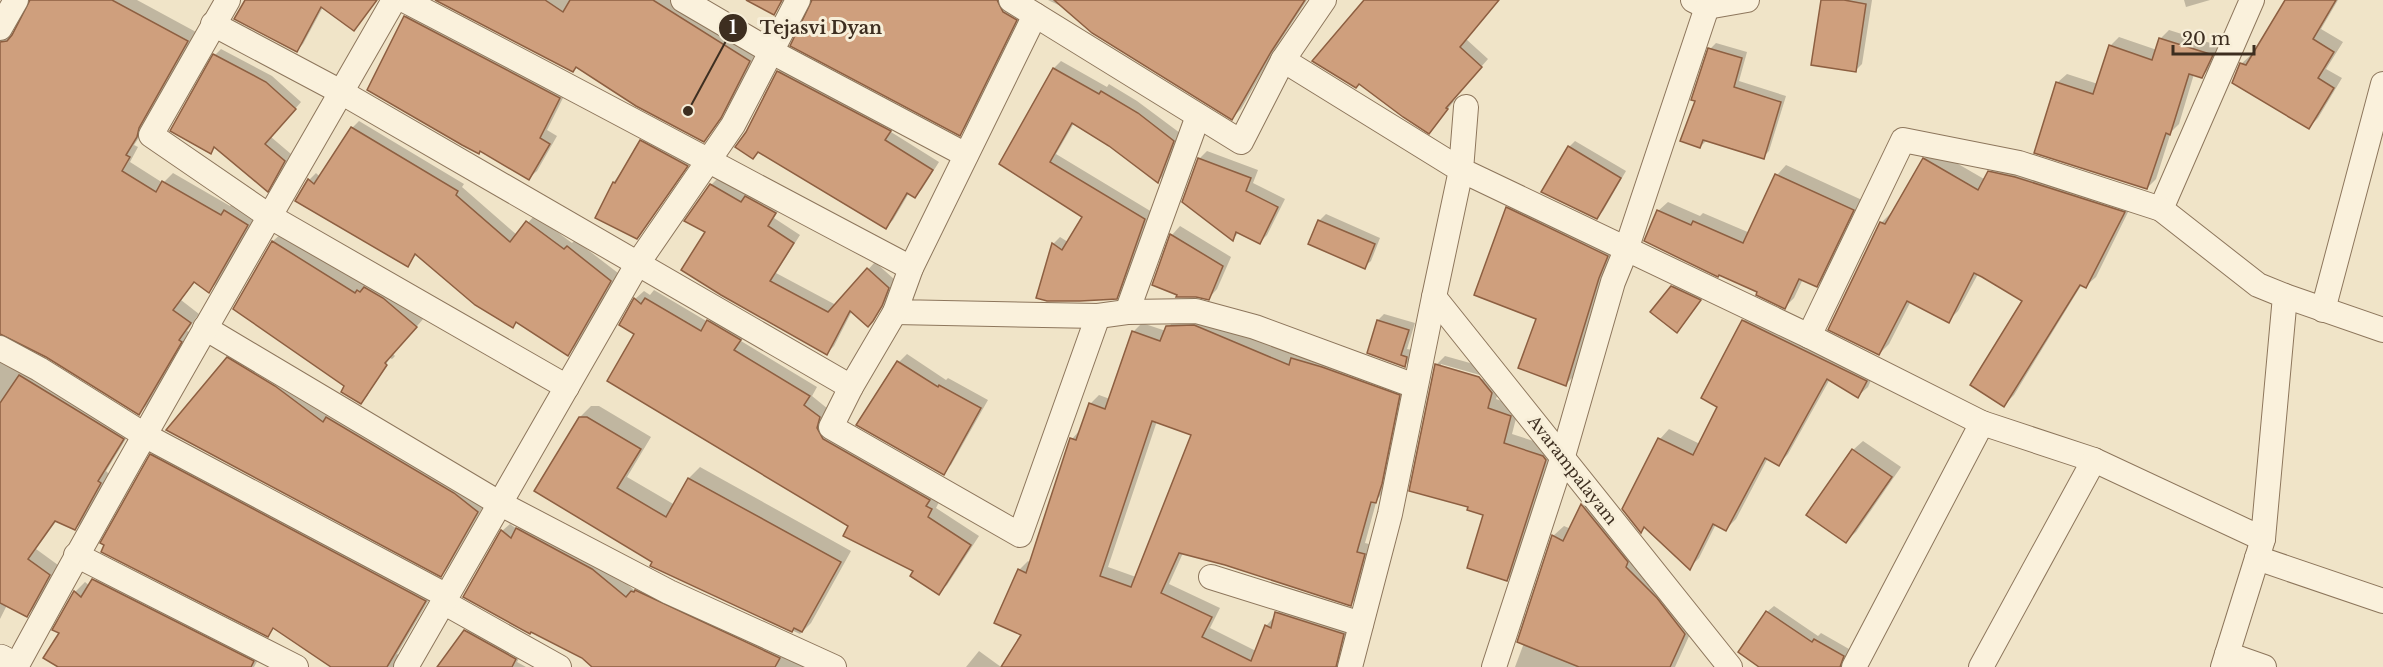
<svg xmlns="http://www.w3.org/2000/svg" width="2383" height="667" viewBox="0 0 2383 667" font-family="'Libre Baskerville',serif">
  <style>
    .shadow { fill: #0003; fill-rule: evenodd }
    .building { fill: #cf9f7d; stroke: #8d5f41; stroke-width: 1.5; fill-rule: evenodd }
    .lines { fill: none; stroke-linecap: round; stroke-linejoin: round }
    .street-casing { stroke: #8d765c; stroke-width: 26 }
    .secondary-casing { stroke: #6f573f; stroke-width: 34 }
    .street { stroke: #faf1dc; stroke-width: 24 }
    .secondary { stroke: #faf1dc; stroke-width: 33 }
    .labels { text-anchor: middle; dominant-baseline: central; stroke-width: 6; stroke-linejoin: round; paint-order: stroke }
    .street-label { font-size: 16px; fill: #3d2e20; stroke: #f7eed8 }
    .leader { fill: none; stroke: #3d2e20; stroke-width: 2 }
    .callout-dot { fill: #3d2e20; stroke: #f7eed8; stroke-width: 2 }
    .mark-label { font-size: 18px; text-anchor: middle; font-weight: bold; fill: #fff }
    .callout-label { font-size: 18px; text-anchor: middle; font-weight: bold; fill: #3d2e20; stroke: #f7eed8; stroke-width: 6; stroke-linejoin: round; paint-order: stroke }
  </style>
  <rect width="100%" height="100%" fill="#f0e4c8"/>
  <g class="shadow">
    <path d="M32,0H137L196,32L147,117L146,127L134,145L138,147L130,162L163,183L173,173L230,206L234,202L256,216L218,282L209,291L195,281L181,300L199,314L187,331L189,332L148,404L139,413L47,356L0,333V29L3,32L14,33Z"/>
    <path d="M246,0H377L354,30L323,7L303,44L297,50Z"/>
    <path d="M438,0H677L756,54L727,109L704,140L577,66L573,71Z"/>
    <path d="M749,0H784L774,13Z"/>
    <path d="M812,0H972L986,1L1020,18L966,127L960,134Z"/>
    <path d="M1048,0H1307L1280,41L1241,109L1232,118L1065,8Z"/>
    <path d="M1366,0H1499L1466,39L1488,59L1452,100L1454,101L1436,124Z"/>
    <path d="M1822,0H1872L1862,64L1855,71Z"/>
    <path d="M2184,0H2210L2186,7Z"/>
    <path d="M2287,0H2338L2321,29L2343,42L2326,69L2342,78L2318,118L2309,127L2241,64L2251,55H2253Z"/>
    <path d="M413,9L567,90L547,130L557,136L537,171L529,178L405,17Z"/>
    <path d="M2169,30L2220,46L2211,67L2202,76L2194,74L2179,124L2171,132L2156,179L2147,188L2036,152L2058,82L2067,74L2098,84L2110,46L2119,37L2157,50L2160,39Z"/>
    <path d="M1716,43L1747,52L1739,81L1786,96L1769,151L1763,157L1706,141L1700,147L1697,100L1710,49Z"/>
    <path d="M221,49L272,76L301,102L271,137L291,154L274,183L267,190L216,147L210,152L215,55Z"/>
    <path d="M1061,61L1107,87L1109,84L1137,101L1180,133L1165,174L1158,181L1110,144L1074,123L1056,154L1152,212L1123,290L1116,298L1053,244L1060,237L1068,242L1084,217L1001,163L1054,68Z"/>
    <path d="M786,64L897,123L891,132L939,162L922,189L915,197L909,193L893,220L886,227L759,151L753,158L747,132L778,72Z"/>
    <path d="M359,121L464,184L462,187L517,235L535,215L572,243L575,240L618,273L575,347L568,354L517,321L512,326L417,254L407,265L309,180L316,173L320,177L352,128Z"/>
    <path d="M647,135L693,159L637,237L597,217L614,182Z"/>
    <path d="M1575,141L1626,171L1603,211L1597,217L1569,147Z"/>
    <path d="M1934,150L1984,179L1999,162L2133,202L2096,277L2086,286L2082,284L2014,395L2004,405L2024,300L1978,274L1958,311L1948,321L1911,301L1889,344L1879,354L1881,223L1891,213L1892,214L1924,159Z"/>
    <path d="M1207,151L1258,170L1253,183L1285,199L1267,235L1259,243L1239,232L1233,239L1199,159Z"/>
    <path d="M1786,165L1862,200L1826,276L1816,286L1803,279L1794,298L1785,307L1759,291L1658,211L1668,202L1700,216L1703,213L1750,233L1777,175Z"/>
    <path d="M718,178L782,205L774,218L800,235L776,273L836,305L875,262L895,280L889,297L875,318L868,325L852,311L834,346L827,353L707,231L711,185Z"/>
    <path d="M1519,198L1618,245L1577,373L1566,384L1538,318L1508,208Z"/>
    <path d="M1326,214L1380,238L1371,261L1364,267L1319,221Z"/>
    <path d="M1180,226L1231,257L1217,289L1209,298L1154,284L1172,235Z"/>
    <path d="M282,233L365,285L367,282L424,318L393,354L395,356L392,359L390,358L365,395H368L361,402L346,386L235,309L273,241Z"/>
    <path d="M1678,280L1706,293L1683,324L1672,287Z"/>
    <path d="M654,290L708,322L717,313L748,331L741,341L817,387L812,396L940,500L936,508L979,536L947,585L938,593L915,571L850,526L636,333L621,325L635,299L644,291L650,295Z"/>
    <path d="M1753,311L1875,371L1868,387L1858,396L1830,379L1788,454L1779,464L1768,458L1736,519L1726,529L1716,524L1699,558L1690,567L1646,527L1641,531L1624,509L1660,439L1669,429L1700,444L1719,406L1744,321Z"/>
    <path d="M1384,314L1415,323L1407,349L1413,350L1411,359L1405,365L1378,320Z"/>
    <path d="M1176,317H1204L1296,356L1301,350L1408,387L1384,492L1377,499L1365,543L1373,545L1360,595L1351,604L1226,563L1183,553L1169,584L1220,608L1210,628L1256,651L1266,626L1286,604L1352,625L1347,667H1003L1023,634L1019,570L1028,561L1031,563L1072,439L1080,430L1090,404L1099,395L1110,399L1133,332L1142,323L1166,331ZM1157,421L1193,434L1136,577L1108,567Z"/>
    <path d="M0,349L132,429L106,471L109,474L84,520L75,529L57,520L36,549L58,565L36,606L27,615L7,605L0,619Z"/>
    <path d="M234,352L282,380L329,416L334,411L484,505L447,569L441,575L228,358Z"/>
    <path d="M907,354L946,380L948,378L988,400L951,465L943,473L899,362Z"/>
    <path d="M1445,356L1488,368L1501,383L1496,399L1519,407L1512,434L1552,447L1554,451L1516,571L1507,580L1436,365ZM1441,364L1487,377L1486,380L1441,368Z"/>
    <path d="M591,406H599L651,437L627,477L675,505L689,478L700,467L851,551L811,623L800,634L652,565L654,562L580,417Z"/>
    <path d="M1863,441L1901,467L1856,532L1846,541L1853,450Z"/>
    <path d="M159,447L433,593L397,654L400,656L402,667H340L275,627L268,635L151,455Z"/>
    <path d="M1592,495L1695,623L1675,667H1515L1524,643L1553,536L1564,526L1571,529L1582,505Z"/>
    <path d="M525,521L600,561L634,590L640,584L824,667H594L502,531L510,524L517,529Z"/>
    <path d="M104,570L263,651L254,667H60L61,633L75,592L85,582L90,586Z"/>
    <path d="M1774,606L1818,636L1821,633L1849,649L1844,667H1762L1767,612Z"/>
    <path d="M473,623L523,651L517,662L526,667H439Z"/>
    <path d="M979,651L1001,667H966Z"/>
  </g>
  <g class="building">
    <path d="M30,0H112L188,41L139,128L137,137L126,155L130,157L122,171L156,192L162,181L221,215L224,210L248,225L209,293L194,282L173,310L191,323L179,340L182,342L139,415L46,357L0,334V42L7,41L12,35Z"/>
    <path d="M245,0H377L354,31L321,7L297,52L234,19Z"/>
    <path d="M435,0H545L563,12L570,0H653L750,61L721,118L704,142L636,106L576,67L573,72Z"/>
    <path d="M746,0H782L774,15Z"/>
    <path d="M812,0H997L1003,12L1017,20L960,136L790,46Z"/>
    <path d="M1054,0H1305L1271,52L1232,120L1092,33Z"/>
    <path d="M1364,0H1499L1460,47L1482,67L1446,108L1448,109L1429,134L1403,117L1359,84L1356,88L1312,61Z"/>
    <path d="M1821,0H1844L1866,4L1856,72L1811,65Z"/>
    <path d="M2285,0H2336L2313,39L2334,52L2318,78L2334,88L2309,129L2232,83L2240,63L2246,65Z"/>
    <path d="M404,16L560,98L540,138L550,144L529,180L480,151L479,154L462,145L367,90Z"/>
    <path d="M2159,38L2213,55L2202,78L2189,74L2170,135L2166,133L2147,189L2034,153L2056,82L2093,94L2109,45L2152,60Z"/>
    <path d="M1708,48L1742,58L1734,87L1781,102L1764,159L1703,140L1700,148L1680,141L1695,101L1691,100Z"/>
    <path d="M213,54L266,82L296,109L265,144L285,161L268,192L214,147L211,154L170,131Z"/>
    <path d="M1053,68L1099,94L1101,91L1138,113L1174,141L1158,183L1109,146L1072,123L1050,162L1145,219L1117,299L1080,301H1047L1036,298L1052,243L1062,250L1082,217L999,164Z"/>
    <path d="M777,71L891,131L885,140L933,170L915,198L907,193L886,229L758,152L753,159L735,147L746,132Z"/>
    <path d="M351,127L458,191L456,195L510,242L526,221L564,249L567,246L611,281L568,356L516,322L513,328L475,305L415,254L408,267L295,201L308,179L314,184Z"/>
    <path d="M640,140L688,166L637,239L595,218L613,182L615,183Z"/>
    <path d="M1568,146L1621,178L1597,219L1541,192Z"/>
    <path d="M1198,158L1251,178L1246,191L1278,207L1260,244L1236,232L1233,241L1182,202Z"/>
    <path d="M1923,158L1978,190L1988,171L2015,177L2125,212L2086,288L2080,285L2004,407L1970,385L2022,301L1982,277L1974,273L1949,323L1907,301L1879,355L1828,330L1880,222L1885,224Z"/>
    <path d="M1775,174L1854,210L1817,287L1799,279L1785,309L1756,295L1757,292L1719,275L1718,277L1644,241L1657,210L1691,225L1693,221L1743,243Z"/>
    <path d="M710,184L741,202L745,196L776,213L768,226L794,243L770,281L828,312L867,268L889,288L882,306L873,321L868,327L850,311L827,355L721,295L681,270L705,232L684,221Z"/>
    <path d="M1506,207L1608,256L1599,278L1566,386L1518,368L1536,319L1474,295Z"/>
    <path d="M1318,220L1375,244L1365,269L1308,244Z"/>
    <path d="M1170,234L1223,266L1209,300L1196,297H1176L1177,295L1152,285Z"/>
    <path d="M272,241L355,293L357,290L360,292L364,287L383,298L417,327L385,363L387,365L361,404L341,392L344,386L233,309Z"/>
    <path d="M1671,286L1701,300L1677,333L1650,312Z"/>
    <path d="M634,298L641,304L645,298L701,331L707,320L741,340L734,350L810,396L804,405L820,417L817,428L823,439L930,500L926,506L932,509L928,517L971,545L939,595L910,576L913,571L843,536L848,526L607,381L634,334L619,325Z"/>
    <path d="M1377,320L1409,330L1401,355L1407,357L1405,367L1367,353Z"/>
    <path d="M1742,320L1867,381L1858,398L1827,379L1779,466L1765,458L1726,531L1713,524L1690,570L1644,527L1641,533L1622,509L1658,438L1693,455L1717,407L1701,398Z"/>
    <path d="M1194,325L1289,365L1291,358L1322,367L1400,395L1382,484L1376,503L1371,502L1357,552L1365,554L1351,606L1225,565L1179,553L1161,593L1212,617L1202,637L1251,661L1265,625L1271,628L1275,612L1344,634L1336,667H1001L1021,635L994,623L1018,569L1026,573L1070,438L1076,440L1089,403L1105,409L1132,331L1160,341L1166,326ZM1152,421L1191,435L1131,587L1100,576Z"/>
    <path d="M227,357L275,386L323,422L326,417L454,493L478,512L441,577L166,430Z"/>
    <path d="M897,361L938,387L939,385L981,408L944,475L856,425Z"/>
    <path d="M1435,364L1479,377L1492,393L1488,408L1511,416L1504,443L1543,456L1546,460L1507,581L1467,568L1483,515L1467,510L1468,507L1409,491Z"/>
    <path d="M19,375L124,439L98,481L101,483L75,530L55,521L28,559L50,575L27,617L0,603V403Z"/>
    <path d="M579,417H587L641,449L617,488L666,517L688,478L841,562L802,632L794,628L792,632L650,566L652,562L534,491Z"/>
    <path d="M1852,449L1892,477L1846,543L1806,515Z"/>
    <path d="M150,454L426,601L387,667H331L273,628L268,637L101,552L104,545L100,543Z"/>
    <path d="M1581,504L1628,562L1626,567L1657,598L1685,634L1670,667H1579L1517,642L1552,535L1563,541Z"/>
    <path d="M516,528L592,569L626,597L631,591L634,592L635,590L780,658L775,667H592L582,658L531,632L530,634L463,597L501,530L511,538Z"/>
    <path d="M92,579L254,661L251,667H58L43,658L59,633L52,630L74,591L81,597Z"/>
    <path d="M1766,611L1812,642L1814,639L1844,656L1840,667H1759L1738,652Z"/>
    <path d="M464,630L516,659L512,667H437Z"/>
  </g>
  <g class="lines">
    <g class="street-casing">
      <g id="street">
        <path d="M228,0L151,135L269,216L567,387"/>
        <path d="M404,0C574,88 742,179 911,268"/>
        <path d="M683,0L772,52L966,155"/>
        <path d="M1011,0L1241,142L1283,60"/>
        <path d="M1324,0L1283,60L1461,170L1434,297L1730,667"/>
        <path d="M1693,0L1707,7L1747,0"/>
        <path d="M1035,15L911,268L895,312L1098,316L1127,312L1196,311L1255,327L1415,386"/>
        <path d="M213,24L341,92L851,387"/>
        <path d="M0,28L16,0"/>
        <path d="M1466,107L1461,170L1809,336L1982,423L2094,460L2263,539L2285,296L2258,285L2161,209L2252,0"/>
        <path d="M2285,296L2383,330"/>
        <path d="M2323,310L2383,84"/>
        <path d="M895,312L851,387L831,427L1020,535L1098,316"/>
        <path d="M1127,312L1198,116"/>
        <path d="M205,328L499,503L669,592L834,667"/>
        <path d="M1809,336L1903,140L2019,163L2161,209"/>
        <path d="M0,348L39,369L146,436L447,596"/>
        <path d="M76,555L296,667"/>
        <path d="M2257,558L2383,601"/>
        <path d="M1211,577L1361,624"/>
        <path d="M443,602L559,667"/>
        <path d="M2227,654L2264,667"/>
        <path d="M16,667C138,442 267,222 394,0"/>
        <path d="M406,667L638,263L733,125L798,0"/>
        <path d="M1350,667L1390,514L1434,297"/>
        <path d="M1494,667L1563,456L1613,282L1626,250L1707,7"/>
        <path d="M1854,667L1982,423"/>
        <path d="M1981,667L2094,460"/>
        <path d="M2223,667L2263,539"/>
      </g>
    </g>
    <g class="secondary-casing">
      <path id="secondary" d="M0,661L11,667"/>
    </g>
    <use href="#street" class="street"/>
    <use href="#secondary" class="secondary"/>
  </g>
  <g class="labels">
    <g class="street-label">
      <text transform="translate(1573 470) rotate(52)">Avarampalayam</text>
    </g>
  </g>
  <path class="leader" d="M688 111L733 28"/>
  <g class="callout-dot">
    <circle cx="688" cy="111" r="6"/>
    <circle cx="733" cy="28" r="15"/>
  </g>
  <g class="mark-label">
    <text x="733" y="34">1</text>
  </g>
  <g class="callout-label">
    <text x="821" y="34">Tejasvi Dyan</text>
  </g>
  <path d="M2173 45v9h81v-9" fill="none" stroke="#3d2e20" stroke-width="3"/>
  <text x="2182" y="45" font-size="18" fill="#3d2e20" stroke="#f7eed8" stroke-width="4.5" paint-order="stroke">20 m</text>
</svg>
